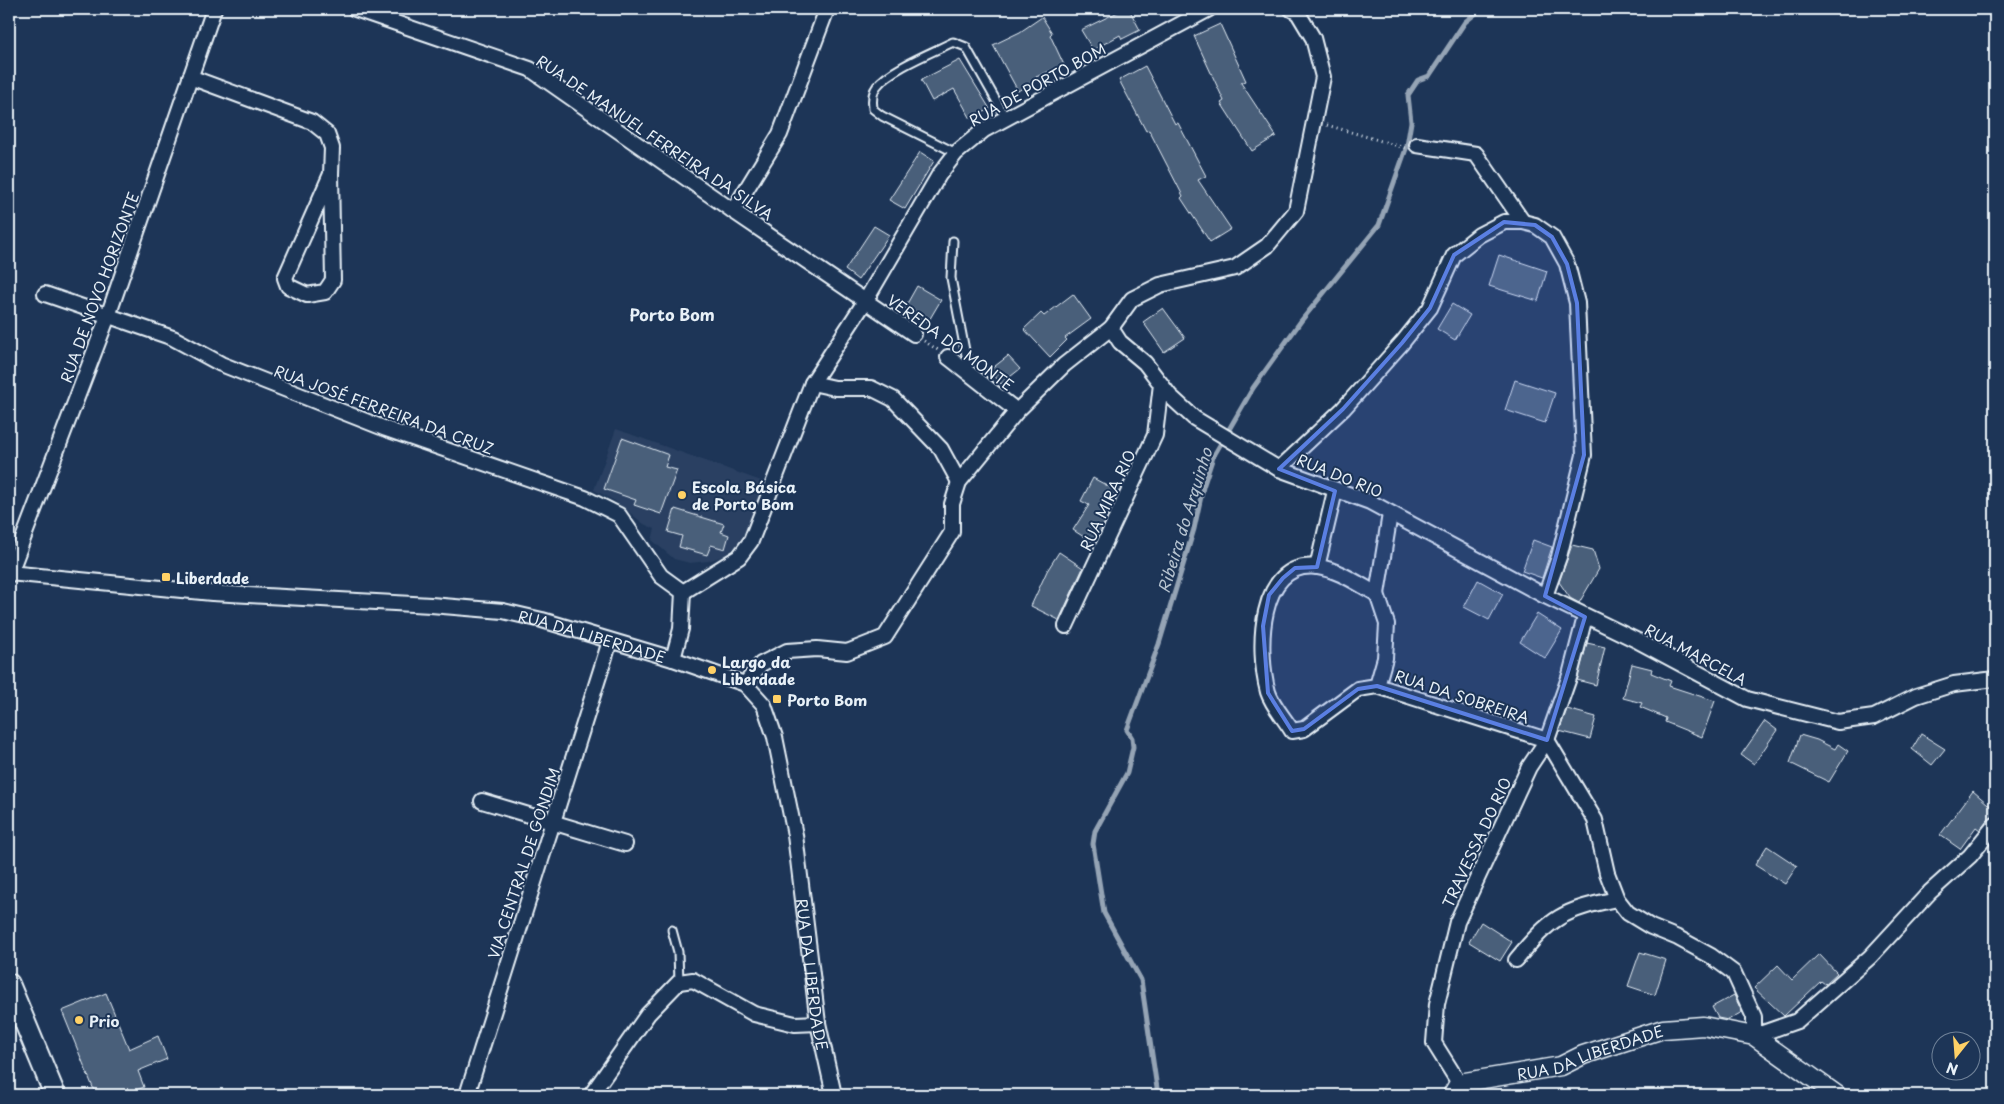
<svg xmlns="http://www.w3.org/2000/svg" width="2004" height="1104" viewBox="0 0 2004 1104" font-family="'Playpen Sans',sans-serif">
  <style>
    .built { fill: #2a4162 }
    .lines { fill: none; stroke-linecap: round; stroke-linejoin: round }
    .stream { stroke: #95a4b5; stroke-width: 5 }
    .building { fill: #495e7a; stroke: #e8f1f8 }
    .service-casing { stroke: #e8f1f8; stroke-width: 11 }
    .minor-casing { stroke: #e8f1f8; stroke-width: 18 }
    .tertiary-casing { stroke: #e8f1f8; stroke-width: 21 }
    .secondary-casing { stroke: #e8f1f8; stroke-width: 24 }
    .path { stroke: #e8f1f8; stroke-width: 3; stroke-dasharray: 1 4; stroke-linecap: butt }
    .service { stroke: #1d3557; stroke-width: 7 }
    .minor { stroke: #1d3557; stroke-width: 14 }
    .tertiary { stroke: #1d3557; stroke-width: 18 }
    .secondary { stroke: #1d3557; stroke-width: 20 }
    .marked { fill: #5a7fe2; fill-opacity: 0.2; stroke: #5a7fe2; stroke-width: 4; stroke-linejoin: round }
    .poi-dot { fill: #ffd166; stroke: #1d3557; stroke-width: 2 }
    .labels { text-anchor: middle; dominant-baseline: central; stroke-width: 4; stroke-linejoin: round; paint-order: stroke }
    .street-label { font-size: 15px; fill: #e8f1f8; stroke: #1d3557 }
    .poi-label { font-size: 15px; font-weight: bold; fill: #e8f1f8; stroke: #1d3557; text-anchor: start }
    .neighbourhood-label { font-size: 16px; font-weight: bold; fill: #e8f1f8; stroke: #1d3557 }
    .water-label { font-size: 16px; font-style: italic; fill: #b7c4d1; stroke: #1d3557 }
  </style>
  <rect width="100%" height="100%" fill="#1d3557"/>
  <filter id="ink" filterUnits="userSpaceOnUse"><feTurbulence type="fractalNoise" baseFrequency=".02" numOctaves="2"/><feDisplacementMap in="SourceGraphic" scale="10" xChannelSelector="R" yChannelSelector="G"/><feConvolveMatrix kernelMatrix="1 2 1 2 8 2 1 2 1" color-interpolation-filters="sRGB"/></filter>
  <g filter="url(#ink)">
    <path class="built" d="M616,429L764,482L746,531L735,547L723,556L708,561L690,563L674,559L652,540L655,529L644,524L615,501L594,490Z"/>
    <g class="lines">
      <path class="stream" d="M1158,1095L1141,980L1104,913L1093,844L1095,831L1127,773L1133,747L1132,738L1127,730L1159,644L1194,529L1203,487L1213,457L1253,388L1301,321L1379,225L1407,146L1411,122L1408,95L1418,80L1429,76L1465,22L1481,9"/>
    </g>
    <g class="building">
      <path d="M1124,9H1129L1140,30L1122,39L1120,35L1093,50L1081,30Z"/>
      <path d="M1042,17L1052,33L1050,35L1064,65L1036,77L1037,79L1018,91L993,45L1020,32Z"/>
      <path d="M1220,24L1246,81L1241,83L1276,136L1252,151L1221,103L1224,101L1194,36Z"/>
      <path d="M960,60L990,109L971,119L954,89L932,101L921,80Z"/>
      <path d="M1145,66L1175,124L1178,123L1206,176L1198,180L1231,229L1210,242L1181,198L1183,196L1149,130L1146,131L1119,80Z"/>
      <path d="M920,152L934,161L905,209L889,200Z"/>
      <path d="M874,226L889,235L858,280L845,270Z"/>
      <path d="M1499,255L1547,271L1538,301L1489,286Z"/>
      <path d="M917,286L941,300L928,322L904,309Z"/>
      <path d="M1073,294L1091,319L1065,338L1067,340L1050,357L1024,329L1041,313L1044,316Z"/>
      <path d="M1452,304L1470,315L1455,340L1437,329Z"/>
      <path d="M1163,308L1185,338L1164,352L1143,322Z"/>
      <path d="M1008,356L1020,369L1001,384L990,370Z"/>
      <path d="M1515,380L1555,393L1545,423L1505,410Z"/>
      <path d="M622,438L669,455L665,467L677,470L661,514L634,505L636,500L604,489Z"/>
      <path d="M1093,478L1119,492L1095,544L1073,530L1089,505L1081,501Z"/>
      <path d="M675,509L724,524L721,532L729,535L725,549L711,545L707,555L679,547L682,536L668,532Z"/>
      <path d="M1533,540L1552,547L1542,578L1522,571Z"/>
      <path d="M1572,545L1593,550L1599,569L1579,603L1570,598L1559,582Z"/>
      <path d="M1059,552L1083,568L1059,620L1031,606L1047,571Z"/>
      <path d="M1478,580L1503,594L1489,620L1464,607Z"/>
      <path d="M1537,614L1562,630L1545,658L1520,642Z"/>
      <path d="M1587,643L1605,647L1596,685L1577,680Z"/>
      <path d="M1632,664L1652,669L1651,673L1671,681L1669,686L1715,701L1702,737L1665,722L1666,718L1640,707L1642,703L1623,698Z"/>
      <path d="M1567,709L1596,717L1590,739L1559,731Z"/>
      <path d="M1765,721L1777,730L1754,764L1741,755Z"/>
      <path d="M1921,734L1945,749L1932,765L1912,749Z"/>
      <path d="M1800,735L1817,740L1835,749L1838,744L1848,751L1829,782L1790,763Z"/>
      <path d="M1973,791L1995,810V816L1989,819L1980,830L1976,827L1960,849L1940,835Z"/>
      <path d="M1767,846L1797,866L1785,884L1755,865Z"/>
      <path d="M1481,922L1512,942L1500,961L1469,942Z"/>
      <path d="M1640,952L1666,960L1655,995L1628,986Z"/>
      <path d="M1819,954L1837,973L1825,984L1821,981L1784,1016L1754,988L1778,965L1792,980Z"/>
      <path d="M106,993L129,1049L158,1036L167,1059L138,1071L144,1087L124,1095H96L62,1011Z"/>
      <path d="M1734,995L1742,1012L1728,1020L1718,1018L1712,1007Z"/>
    </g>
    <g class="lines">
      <g class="service-casing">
        <g id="service">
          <path d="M956,153L882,116L873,109C872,101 872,92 877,86C890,69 933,52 953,42L966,47L1006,118"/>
          <path d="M953,241L951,278L969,371"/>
          <path d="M672,930L678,952L679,982"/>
        </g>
      </g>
      <g class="minor-casing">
        <g id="minor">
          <path d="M355,9L530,69L733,211L914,334"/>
          <path d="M190,77L312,122L327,134L332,148L331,174L285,278L288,286L307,295L325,292L333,280L331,174"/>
          <path d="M1417,145L1476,154L1523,222"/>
          <path d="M733,211L780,134L827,9"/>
          <path d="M45,294L173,338L221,364L386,429L585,498L619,515L661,576L683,592"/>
          <path d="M1111,328L1120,342L1145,363L1170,396L1194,418L1279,469L1370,502L1545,596L1638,641L1747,699L1838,722L1874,717L1916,696L1954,684L1995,679"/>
          <path d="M948,357L1017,411"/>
          <path d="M812,383L835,388H871L893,399L941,449L959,482"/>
          <path d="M1279,469L1343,409L1402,343L1430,308L1454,255L1479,235L1504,222H1523L1535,225L1552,237L1567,264L1577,303L1584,455L1559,557L1545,596"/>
          <path d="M1317,567L1335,491"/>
          <path id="s1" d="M9,573L212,593L431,605L503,611L542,620L673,659L745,684L764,705L775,737L795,835L818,1023L834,1095"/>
          <path d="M10,573L108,316L214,9"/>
          <path d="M683,592L739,557L751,541L812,383L866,300L939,175L956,153L984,130L1209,9"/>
          <path d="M1377,594L1390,514"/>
          <path d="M1066,626L1155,435L1161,384"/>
          <path d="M673,659L681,629L683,592"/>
          <path d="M745,684L761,664L787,651L817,649L847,652L885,637L952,532V504L959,482L1017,411L1064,365L1111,328L1132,299L1160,285L1235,268L1267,246L1296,211L1323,77L1313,38L1298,13L1291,9"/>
          <path d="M1377,686L1385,658L1387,624L1377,594C1358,584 1339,570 1318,567C1257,559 1257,652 1268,692C1272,705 1285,719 1292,731L1304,729L1358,689L1377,686L1547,740"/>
          <path d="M1547,740L1595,820L1607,873L1617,899L1628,913L1651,927L1678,938L1711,956L1734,973L1754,1017V1036L1797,1021L1870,957L1930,892L1970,856L1995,825"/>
          <path d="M482,801L625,844"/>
          <path d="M1516,960C1551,917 1563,910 1617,899"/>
          <path d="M1459,1083L1434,1043L1437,1004L1457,922L1529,767L1547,740L1570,675L1585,617"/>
          <path d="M467,1095L610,641"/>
          <path d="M591,1095L648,1014L679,982L693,980L754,1014L795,1024L818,1023"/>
        </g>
      </g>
      <g class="tertiary-casing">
        <g id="tertiary">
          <path id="s2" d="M1452,1095L1459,1083L1561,1066L1583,1055L1663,1029L1703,1026L1754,1036L1837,1095"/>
        </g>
      </g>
      <g class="secondary-casing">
        <path id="secondary" d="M9,984L55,1095"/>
      </g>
      <g class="path">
        <path d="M1327,125L1405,148"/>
        <path d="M924,341L938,350"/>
      </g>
      <use href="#service" class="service"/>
      <use href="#minor" class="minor"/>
      <use href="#tertiary" class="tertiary"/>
      <use href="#secondary" class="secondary"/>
    </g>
  </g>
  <path class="marked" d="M1504,222L1535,225L1552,237L1567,264L1577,303L1584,455L1545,596L1585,617L1547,740L1377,686L1358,689L1304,729L1292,731L1268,693L1263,626L1269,595L1283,578L1295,568L1317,567L1335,491L1279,469L1343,409L1402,343L1430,308L1454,255Z"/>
  <g class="poi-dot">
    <circle cx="682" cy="495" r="5"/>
    <rect x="161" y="572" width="10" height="10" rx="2.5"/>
    <circle cx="712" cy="670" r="5"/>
    <rect x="772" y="694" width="10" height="10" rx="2.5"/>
    <circle cx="79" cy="1020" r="5"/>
  </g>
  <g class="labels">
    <g class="street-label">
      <text transform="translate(1037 84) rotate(-29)">RUA DE PORTO BOM</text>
      <text transform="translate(655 137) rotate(34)">RUA DE MANUEL FERREIRA DA SILVA</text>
      <text transform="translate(99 287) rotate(-70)">RUA DE NOVO HORIZONTE</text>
      <text transform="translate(951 342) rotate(36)">VEREDA DO MONTE</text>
      <text transform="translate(384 409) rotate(20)">RUA JOSÉ FERREIRA DA CRUZ</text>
      <text transform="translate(1340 475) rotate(22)">RUA DO RIO</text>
      <text transform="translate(1107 500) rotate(-65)">RUA MIRA RIO</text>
      <text stroke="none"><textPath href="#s1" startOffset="588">RUA DA LIBERDADE</textPath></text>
      <text transform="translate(1696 654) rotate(28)">RUA MARCELA</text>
      <text transform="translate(1462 696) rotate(18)">RUA DA SOBREIRA</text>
      <text transform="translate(1476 842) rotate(-65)">TRAVESSA DO RIO</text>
      <text transform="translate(523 863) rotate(-72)">VIA CENTRAL DE GONDIM</text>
      <text stroke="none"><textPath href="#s1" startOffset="1051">RUA DA LIBERDADE</textPath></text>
      <text stroke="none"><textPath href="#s2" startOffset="149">RUA DA LIBERDADE</textPath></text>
    </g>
    <g class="poi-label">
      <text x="692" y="486">Escola Básica<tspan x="692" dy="17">de Porto Bom</tspan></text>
      <text x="176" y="577">Liberdade</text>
      <text x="722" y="661">Largo da<tspan x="722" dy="17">Liberdade</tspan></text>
      <text x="787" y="699">Porto Bom</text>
      <text x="89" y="1020">Prio</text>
    </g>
    <g class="neighbourhood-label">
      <text x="672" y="314">Porto Bom</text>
    </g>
    <g class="water-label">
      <text transform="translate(1184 520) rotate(-73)">Ribeira do Arquinho</text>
    </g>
  </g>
  <rect width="2004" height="1104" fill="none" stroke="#1d3557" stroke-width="30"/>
  <rect x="15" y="15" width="1974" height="1074" fill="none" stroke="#e8f1f8" stroke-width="2" filter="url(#ink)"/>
  <g transform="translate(1956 1056) rotate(197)"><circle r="24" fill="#1d3557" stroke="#6e8097"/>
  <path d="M0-4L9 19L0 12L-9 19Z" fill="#ffd166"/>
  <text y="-8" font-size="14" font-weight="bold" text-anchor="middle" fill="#e8f1f8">N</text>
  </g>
</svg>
